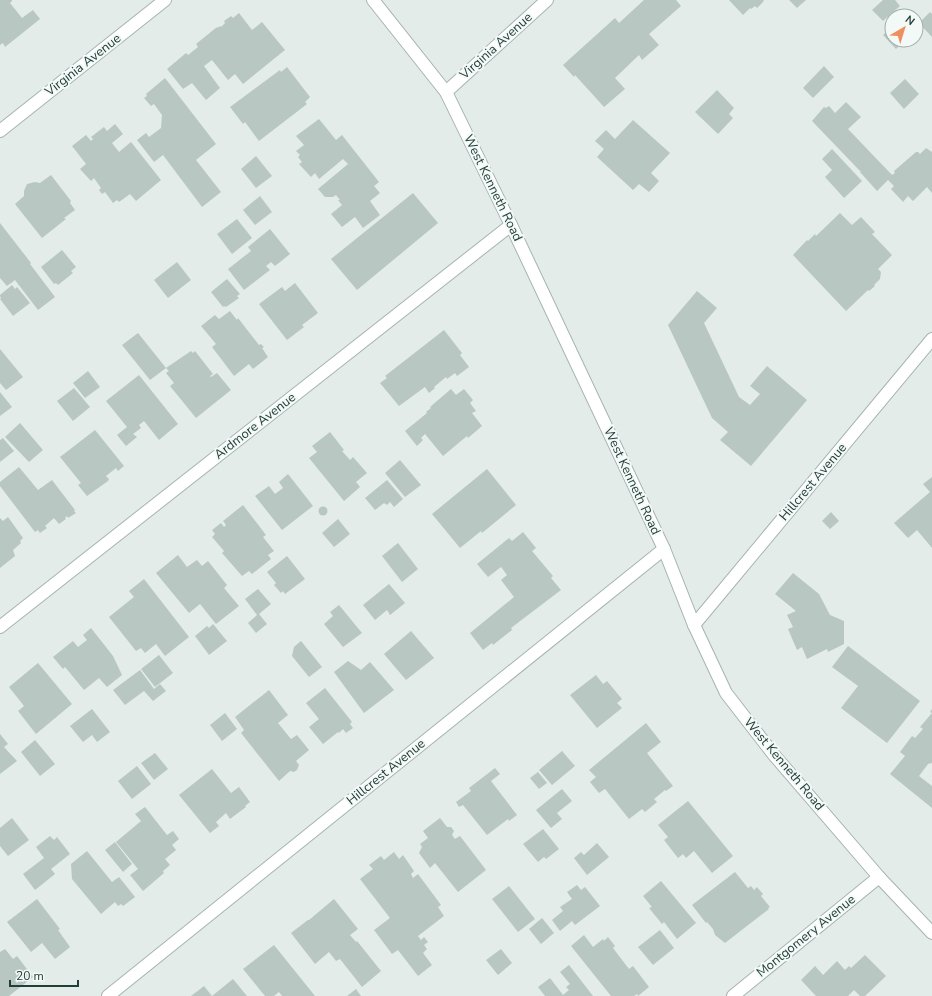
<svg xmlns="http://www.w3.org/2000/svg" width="932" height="996" viewBox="0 0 932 996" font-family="'Nunito Sans',sans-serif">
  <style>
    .building { fill: #b8c7c2 }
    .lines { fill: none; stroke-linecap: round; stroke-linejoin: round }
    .minor-casing { stroke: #a6b4b1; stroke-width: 14 }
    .tertiary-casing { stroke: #a6b4b1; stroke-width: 14 }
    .minor { stroke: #fff; stroke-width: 12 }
    .tertiary { stroke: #fff; stroke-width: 12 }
    .labels { text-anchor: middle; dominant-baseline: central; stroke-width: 4; stroke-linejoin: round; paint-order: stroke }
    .street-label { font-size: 13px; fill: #233d39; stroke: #f3f9f6 }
  </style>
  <rect width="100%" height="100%" fill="#e3ece9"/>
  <g class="building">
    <path d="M0,0H12V1L10,3L22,18L33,10L40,19L5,47L3,43L0,45Z"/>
    <path d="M644,0H676L681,6L649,34L659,45L642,60L639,55L615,78L625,89L604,107L575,75L574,77L563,65L615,18L619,23Z"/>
    <path d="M729,0H763L764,1L757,8L755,6L751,9L750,8L743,15Z"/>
    <path d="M789,0H806L797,8Z"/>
    <path d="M883,0H895L900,6L883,21L872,10Z"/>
    <path d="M930,12L932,14V37L919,23Z"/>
    <path d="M239,13L252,30L262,22L285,50L243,84L235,74L228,80L212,60L204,66L220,88L206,100L192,83L183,89L167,69L186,53L188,55L198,47L196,44L217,27V28L220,26L221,27L225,23L224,21L231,16L233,18Z"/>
    <path d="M892,27V40H906L896,49L883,35Z"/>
    <path d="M824,66L834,77L813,98L803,88Z"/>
    <path d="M287,67L310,97L305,102L307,104L259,141L245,122L243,124L230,107L280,70L281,72Z"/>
    <path d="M165,78L216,144L196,160L221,192L202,207L163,155L154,162L137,140L146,133L149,137L161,128L162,115L154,104L151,106L144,98L147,96L146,94Z"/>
    <path d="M905,79L919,94L904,109L890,93Z"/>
    <path d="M717,90L734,108L729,114L733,118L718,134L695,112Z"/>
    <path d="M846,102L861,117L848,129L892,175L895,173L894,171L916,152H918L920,154L926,148L932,152V193L927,187L913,201L908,196L903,202L891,189L894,186L888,180L877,191L860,172H861L812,121L824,107L826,108L829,106L835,113Z"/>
    <path d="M319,119L336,140L342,135L379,182L374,186L380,193L370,201L380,215L363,228L355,217L342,227L331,214L342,205L338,200H340L336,195L333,197H325L318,189L348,164L343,159L319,179L315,173L311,177L299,164L302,162L298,157L300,155L296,151L304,145L296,136Z"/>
    <path d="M633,120L670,153L651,173L659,181L649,192L639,184L633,190L597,157L604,149L595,141L606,130L615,139Z"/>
    <path d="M115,124L123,134L112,143L119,152L131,142L161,180L136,201L130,194L119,202L117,200L113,203L105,192L102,194L99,190L101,188L94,178L91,181L80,169L86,164L72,146L86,135L91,141L93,139L91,137L104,127L107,131Z"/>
    <path d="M832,149L862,181L844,198L825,177L832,170L822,159Z"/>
    <path d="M256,156L272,176L256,188L241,169Z"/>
    <path d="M51,175L71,201L70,203L75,210L64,218L66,219L42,238L15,204L24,196V191L27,184L35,182L40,183Z"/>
    <path d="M413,193L438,223L357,290L331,259Z"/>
    <path d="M260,196L272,212L255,225L243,210Z"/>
    <path d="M840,213L852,225L861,217L875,232L872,234L892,255L878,269L881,272L880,279L874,285L875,286L869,291L868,290L846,311L793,255L807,240L808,241L815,234L816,236Z"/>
    <path d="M237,219L252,238L232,254L217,234Z"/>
    <path d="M0,223L31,263L30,264L55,297L38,310L15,280L7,286L0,278Z"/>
    <path d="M270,229L290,254L275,266L271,262L266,266L270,270L244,290L228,269L251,251L248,247Z"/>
    <path d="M62,250L76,267L71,271L73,273L58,285L56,283L54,284L41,267Z"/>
    <path d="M177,262L191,280L168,298L154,280Z"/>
    <path d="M227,279L240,294L237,296L239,298L226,307L224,306L223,307L211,292Z"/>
    <path d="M295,283L318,313L302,325L304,327L287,340L259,304L282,287L285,291Z"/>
    <path d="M12,285L15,289L17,287L30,303L13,316L0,299L1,298L0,296V295Z"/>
    <path d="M697,291L717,308L704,323L739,397L750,405L760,394L750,386L767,366L807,400L751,466L720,440L728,432L712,418L668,325Z"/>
    <path d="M230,311L237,320L238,318L259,345L261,344L264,347L262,348L268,357L253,369L249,364L234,376L212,347L216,344L201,326L215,315L219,319Z"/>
    <path d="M444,330L462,353L460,355L469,367L457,376L455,373L447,379L446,377L434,387L435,388L429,393L425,387L399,406L380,383L387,378L385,376Z"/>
    <path d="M138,333L166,368L150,380L122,345Z"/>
    <path d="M0,349L23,377L6,390L0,383Z"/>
    <path d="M191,351L193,353L195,351L213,374L210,376L211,377L217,373L231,390L196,418L170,386L174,383L166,373L169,371L166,368Z"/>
    <path d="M88,371L100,387L85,398L73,383Z"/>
    <path d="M139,375L178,424L159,440L144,421L139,425L141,428L133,434L137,437L126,446L117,435L127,427L106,401Z"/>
    <path d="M74,388L90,407L73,421L57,401Z"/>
    <path d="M451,389L456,395L464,389L473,400L470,403L476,411L472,413L482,426L468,438L467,436L443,456L425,434L421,438L423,440L417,446L405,431L427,413L426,412L431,408L430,407Z"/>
    <path d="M0,392L12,407L0,416Z"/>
    <path d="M20,423L43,450L29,462L5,437Z"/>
    <path d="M95,430L124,466L118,471L116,468L106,476L109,479L108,481L87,496L78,485L81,483L60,457Z"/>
    <path d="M330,432L344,450L342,451L350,460L353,457L367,473L356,482L360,487L344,501L309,458L317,452L312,446Z"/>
    <path d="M3,438L14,451L0,462V440Z"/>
    <path d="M400,460L421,485L405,497L385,473Z"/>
    <path d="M19,467L38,490L52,480L75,510L74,511L76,513L68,518L67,516L65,518L66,519L59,524L54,518L45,526L47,528L40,533L38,530L35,532L0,486V482Z"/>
    <path d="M487,469L516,505L482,533L481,531L460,548L432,514Z"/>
    <path d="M288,474L313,506L282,530L255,496L269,486L275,494L283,488L279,482Z"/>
    <path d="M932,477V548L917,530L908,538L894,523L930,492L923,484Z"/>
    <path d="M387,480L403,499L394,507L390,502L387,505L384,503L375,510L365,498Z"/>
    <path d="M243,505L266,535L263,537L274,551L268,555L271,559L252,574L249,571L242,576L222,553L224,551L212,537L215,534L212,530L221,523L224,527L226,525L223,521Z"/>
    <circle cx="323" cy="511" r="4.5"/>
    <path d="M831,512L839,521L830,529L822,521Z"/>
    <path d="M8,517L23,538L20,541L21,543L13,550L15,556L0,568V518L3,521Z"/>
    <path d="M338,519L350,534L334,547L322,533Z"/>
    <path d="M523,532L536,548L532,551L553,576L551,578L561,590L511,628L512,630L493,645L492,643L483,650L470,633L514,597L501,580L507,575L501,567L488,577L477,564L509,538L512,541Z"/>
    <path d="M398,543L418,569L402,582L382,556Z"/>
    <path d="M178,555L187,567L197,560L202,566L208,561L227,585L224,588L239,606L216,624L200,604L189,613L156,573Z"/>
    <path d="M287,556L305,579L285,594L283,591L281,593L274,585L276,583L267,572Z"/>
    <path d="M793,573L819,594L830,615L844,621V644L828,652L827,649L807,659L802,647L797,650L788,629L793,627L787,615L796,611L775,594Z"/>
    <path d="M144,579L189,637L165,656L156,644L145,653L141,648L136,651L109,617L134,597L129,591Z"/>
    <path d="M389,584L405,603L390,615L387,610L375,620L363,605Z"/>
    <path d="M258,589L271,604L259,614L267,624L256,633L248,623L257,615L245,599Z"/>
    <path d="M339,605L362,633L343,647L324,624L333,616L330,612Z"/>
    <path d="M213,624L227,641L209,655L195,636L207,626L209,628Z"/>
    <path d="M91,628L113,656L122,675L107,687L99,678L84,690L65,667L63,669L53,657L73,641L78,647L87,640L83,635Z"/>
    <path d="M411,631L434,658L406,680L384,654Z"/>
    <path d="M301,641L322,667L309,677L292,656L294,647Z"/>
    <path d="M848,646L920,701L887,743L841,708L858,686L832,667Z"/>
    <path d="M159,655L173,673L155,687L141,669Z"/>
    <path d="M348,661L361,670L370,662L394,690L364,713L334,672Z"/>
    <path d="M38,663L72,704L36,734L18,711L24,706L9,687Z"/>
    <path d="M140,670L154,689L160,684L166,691L153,701L144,691L125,705L113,690Z"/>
    <path d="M596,675L603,684L607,681L622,699L617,703L622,708L597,728L570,695Z"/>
    <path d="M325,688L352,722L350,724L353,728L346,733L343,729L339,733L338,732L323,744L309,727L319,719L306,703Z"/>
    <path d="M269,690L288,715L278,723L291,739L297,735L309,750L296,761L299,765L297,770L294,772L290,771L279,781L241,733L244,730L235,717Z"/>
    <path d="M92,709L110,732L97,742L92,735L83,742L70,726Z"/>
    <path d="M932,709V763L928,764L919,776L932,786V808L890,774L905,756L900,752L912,736L915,738L923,729L920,727L932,713L930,712Z"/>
    <path d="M225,713L237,729L222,741L210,725Z"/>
    <path d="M646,723L661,742L647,753L673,786L666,791L665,790L654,799L657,802L645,812L642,809L629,819L605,789L599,793L590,782L596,777L589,770Z"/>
    <path d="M0,734L8,744L4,747L17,761L0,774Z"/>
    <path d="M35,740L55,764L40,776L21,752Z"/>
    <path d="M562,751L575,766L552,785L539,770Z"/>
    <path d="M155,753L168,769L154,780L141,763Z"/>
    <path d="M137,766L151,784L132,799L118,781Z"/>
    <path d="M495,768L500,774L491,781L517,815L509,821L508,819L487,835L463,805L459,807L456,802L471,791L469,788Z"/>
    <path d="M212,769L231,793L239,787L250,802L245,806L246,807L230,819L226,813L216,822L219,826L210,833L179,795Z"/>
    <path d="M538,772L547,783L539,789L530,778Z"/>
    <path d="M562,789L572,801L557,813L562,819L551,828L536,810Z"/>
    <path d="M688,801L733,856L712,873L694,851L686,858L683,854L678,858L664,840L668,837L658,825Z"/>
    <path d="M145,807L167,835L173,831L179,839L172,845L176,850L165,859L170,865L163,871L164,873L143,891L130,875L138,869L116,842L141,821L135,814Z"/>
    <path d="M12,818L29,840L8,856L0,846V828Z"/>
    <path d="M440,818L447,827H451L454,831L452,835L455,839L460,836L486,870L458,892L435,863L430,868L419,853L422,847L420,844L428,838L423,831Z"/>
    <path d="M543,829L559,849L546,859L544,857L538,862L523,844Z"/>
    <path d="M50,836L54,840L57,837L70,854L51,869L55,874L35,890L23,874L44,858L36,847Z"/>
    <path d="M115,842L132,864L123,872L105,850Z"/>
    <path d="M597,843L609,857L587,875L574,858L581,852L584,855Z"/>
    <path d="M87,851L112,882L119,877L135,897L123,906L121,904L118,906L115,902L101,914L72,879L71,864Z"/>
    <path d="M394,852L399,859L403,855L414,871L411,874L413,878L418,874L441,905L438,907L444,916L418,936L421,940L424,937L428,942L424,945L427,949L423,953L432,965L418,976L398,950L392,954L374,930L390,918L360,879L373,869L369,865L381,856L384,860Z"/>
    <path d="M735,872L748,888L751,886L754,890L757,887L763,894L761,896L770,907L768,908L769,909L725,943L715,935L713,929L707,922L706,923L692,905Z"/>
    <path d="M661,881L696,923L677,939L664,922L662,924L649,908L652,907L643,896Z"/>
    <path d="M577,885L581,890L585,887L600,906L575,925L572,921L560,931L552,920L563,911L560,907L572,899L567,892Z"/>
    <path d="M509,886L535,919L518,932L492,899Z"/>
    <path d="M37,899L60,929L58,930L70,947L55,959L42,943L31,952L7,922Z"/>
    <path d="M334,899L358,929L350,935L356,942L357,941L381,971L362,987L340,959L336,961L329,952L315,964L291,933L308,920H309Z"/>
    <path d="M542,918L554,933L541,944L529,929Z"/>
    <path d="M660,930L674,948L653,965L638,947Z"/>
    <path d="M584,935L593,947L603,939L604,941L608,937L615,946L613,948L629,969L633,966L649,987L638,996L637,994L634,996H611L571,946Z"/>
    <path d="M274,945L315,996H282L279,992L274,996H265L243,969Z"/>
    <path d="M5,949L13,959L17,956L33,977L9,996H0V952Z"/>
    <path d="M501,949L512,963L498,975L486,960Z"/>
    <path d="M865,955L886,976L865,996H860L854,990L848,996H816L801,980L815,966L823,975L837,961L845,970L849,966L851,968Z"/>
    <path d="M569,965L593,996H545L538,987L550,978L563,995L569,990L566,987L570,984L560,972Z"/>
    <path d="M233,979L247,996H212Z"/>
    <path d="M204,986L212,996H191Z"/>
    <path d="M356,989L361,996H347Z"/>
  </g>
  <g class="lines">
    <g class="minor-casing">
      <g id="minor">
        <path d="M446,92L547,0"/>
        <path d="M0,131L165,0"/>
        <path d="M694,625L932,339"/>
        <path d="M0,627L511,225"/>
        <path d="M108,996L664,549"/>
        <path d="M733,996L879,877"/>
      </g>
    </g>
    <g class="tertiary-casing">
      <path id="tertiary" d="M373,0L446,92L511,225L664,549L694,625L726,693L774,755L879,877L932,933"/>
    </g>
    <use href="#minor" class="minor"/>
    <use href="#tertiary" class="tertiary"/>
  </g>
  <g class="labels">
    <g class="street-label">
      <text transform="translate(496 46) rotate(-42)">Virginia Avenue</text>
      <text transform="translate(83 65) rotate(-38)">Virginia Avenue</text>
      <text transform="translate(493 188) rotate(64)">West Kenneth Road</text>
      <text transform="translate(255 426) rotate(-38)">Ardmore Avenue</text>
      <text transform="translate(632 481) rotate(65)">West Kenneth Road</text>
      <text transform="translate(813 482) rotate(-50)">Hillcrest Avenue</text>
      <text transform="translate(784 764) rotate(50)">West Kenneth Road</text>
      <text transform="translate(386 772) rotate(-39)">Hillcrest Avenue</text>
      <text transform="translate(806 936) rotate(-39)">Montgomery Avenue</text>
    </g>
  </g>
  <g transform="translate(904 28) rotate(38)"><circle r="19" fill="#f3f9f6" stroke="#a0aeaa"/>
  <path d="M0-3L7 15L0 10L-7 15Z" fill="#ee8f5f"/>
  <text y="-6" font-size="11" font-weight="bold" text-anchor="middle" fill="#233d39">N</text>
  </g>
  <path d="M10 980v6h68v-6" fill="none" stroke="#233d39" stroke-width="2"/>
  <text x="16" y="980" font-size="12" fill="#233d39" stroke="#f3f9f6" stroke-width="3" paint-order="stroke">20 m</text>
</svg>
